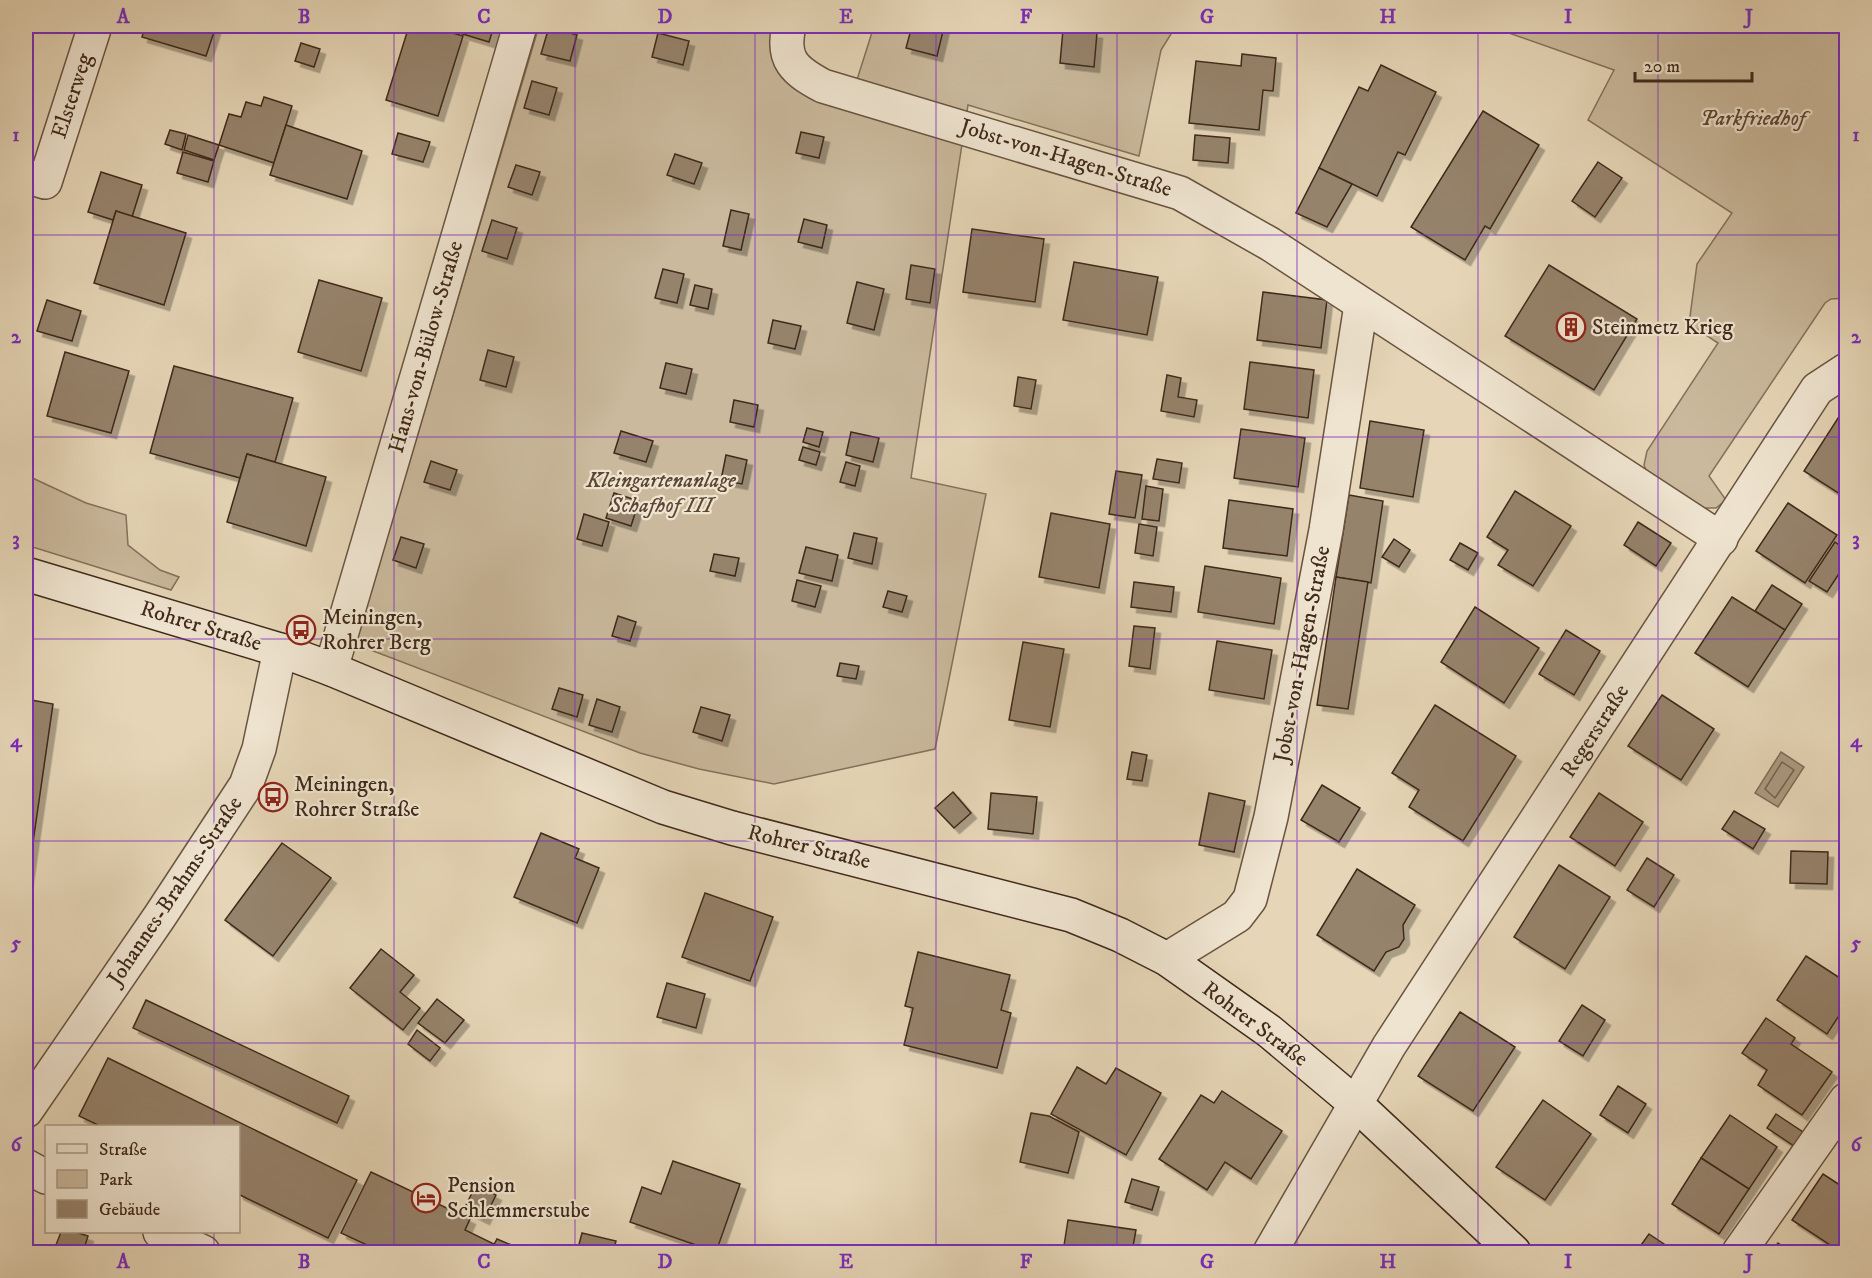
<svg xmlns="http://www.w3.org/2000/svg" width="1872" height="1278" viewBox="0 0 1872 1278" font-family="'IM FELL DW Pica',serif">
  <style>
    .green { fill: #cab99c; stroke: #84715b; stroke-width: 1.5 }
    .water { fill: #ad9b82; stroke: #816d58; stroke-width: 1.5 }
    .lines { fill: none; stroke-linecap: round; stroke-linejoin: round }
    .shore { stroke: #76624e; stroke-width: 1.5 }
    .building { fill: #96836c; stroke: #3f291a; stroke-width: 1.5; filter: url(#shadow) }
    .street-casing { stroke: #695441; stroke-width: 36 }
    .secondary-casing { stroke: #3f291a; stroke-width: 36 }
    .street { stroke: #efe4d0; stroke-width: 33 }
    .secondary { stroke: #efe4d0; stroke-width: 33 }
    .grid { fill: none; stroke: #7b2cbf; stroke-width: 1.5; stroke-opacity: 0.55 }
    .labels { text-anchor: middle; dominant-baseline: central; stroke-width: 4.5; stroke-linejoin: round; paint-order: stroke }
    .street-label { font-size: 22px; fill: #3f291a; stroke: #efe4d0 }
    .park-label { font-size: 22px; font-style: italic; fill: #5b4634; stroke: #efe4d0 }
    .poi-label { font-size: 22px; fill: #3f291a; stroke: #efe4d0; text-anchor: start }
    .neatline { fill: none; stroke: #7b2cbf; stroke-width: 2 }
    .grid-label { font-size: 20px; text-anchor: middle; font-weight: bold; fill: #7b2cbf }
  </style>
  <defs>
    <filter id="shadow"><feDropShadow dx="5.5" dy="5.5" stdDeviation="0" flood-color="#0004"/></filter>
  </defs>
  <rect width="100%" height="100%" fill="#e6d6b7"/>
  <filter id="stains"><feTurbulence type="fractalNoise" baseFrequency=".00333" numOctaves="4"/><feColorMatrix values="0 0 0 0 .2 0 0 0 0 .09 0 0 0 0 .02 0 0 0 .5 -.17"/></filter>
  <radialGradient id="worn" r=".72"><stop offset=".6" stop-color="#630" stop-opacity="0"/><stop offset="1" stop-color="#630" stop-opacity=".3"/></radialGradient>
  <g class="green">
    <path d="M539,26H776L771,50L795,86L849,105L874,26H1176L1161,50L1139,156L968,105L911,478L986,494L935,749L774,784L699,769L640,753L355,644Z"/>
    <path d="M1489,26H1846V298L1831,299L1825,303L1709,476L1726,500L1716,508H1703L1647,473L1644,465L1647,451L1718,343L1689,324L1697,264L1732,213L1588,120L1614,70Z"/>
    <path d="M26,475L86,503L126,515L128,545L160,570L179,577L171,590L26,545Z"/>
  </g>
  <path class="water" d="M1781,752L1804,767L1778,807L1755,793Z"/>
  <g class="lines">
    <path class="shore" d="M1782,762L1794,770L1775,798L1765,789Z"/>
  </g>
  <g class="building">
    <path d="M145,26H216L206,56L142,37Z"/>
    <path d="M409,26H428L463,36L438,116L386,100Z"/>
    <path d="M458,26H494L489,42L456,32Z"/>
    <path d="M912,26L944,27L937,56L906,48Z"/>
    <path d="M549,27L577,35L570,61L541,54Z"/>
    <path d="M1063,30L1097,33L1094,67L1060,63Z"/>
    <path d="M658,33L689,41L683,65L652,57Z"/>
    <path d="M301,43L320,49L314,67L295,61Z"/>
    <path d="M1242,54L1276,58L1273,91L1263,90L1259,130L1189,123L1196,61L1241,66Z"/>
    <path d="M1381,65L1436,92L1405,155L1398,152L1377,196L1319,168L1359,87L1368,91Z"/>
    <path d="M532,81L557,88L549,115L524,108Z"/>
    <path d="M264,97L292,106L274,163L219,145L229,114L241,117L246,102L261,106Z"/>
    <path d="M1483,111L1539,145L1490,229L1485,226L1465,260L1411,227Z"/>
    <path d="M286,125L362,151L347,199L270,175Z"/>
    <path d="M170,130L186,134L182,150L165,144Z"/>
    <path d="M801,132L824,137L819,158L796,153Z"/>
    <path d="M398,133L430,142L423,162L392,154Z"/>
    <path d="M188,135L219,145L214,160L184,150Z"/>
    <path d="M1195,135L1230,138L1228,163L1193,160Z"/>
    <path d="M183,152L214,161L208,182L177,173Z"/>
    <path d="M675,154L702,163L694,184L667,175Z"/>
    <path d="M1598,162L1622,178L1595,217L1572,201Z"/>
    <path d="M516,165L540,172L532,195L508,187Z"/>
    <path d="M1319,168L1352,184L1327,227L1296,213Z"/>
    <path d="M101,172L142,185L132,217L116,211L113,220L88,212Z"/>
    <path d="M731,210L749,214L741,250L723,246Z"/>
    <path d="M116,211L186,233L164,305L94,283Z"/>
    <path d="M804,219L827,225L822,248L798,242Z"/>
    <path d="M492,220L517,228L507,259L482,251Z"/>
    <path d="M972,229L1044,239L1035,302L963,292Z"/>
    <path d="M1074,262L1158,277L1147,335L1063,320Z"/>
    <path d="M911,265L935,269L930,303L906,299Z"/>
    <path d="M1549,265L1637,319L1594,390L1505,336Z"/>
    <path d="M663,269L684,274L677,303L655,298Z"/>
    <path d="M319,280L382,298L361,371L298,352Z"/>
    <path d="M857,282L884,289L874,330L847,323Z"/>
    <path d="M695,285L712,289L708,309L690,305Z"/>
    <path d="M1263,292L1327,300L1321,348L1257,340Z"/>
    <path d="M47,300L81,311L72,341L37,331Z"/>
    <path d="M773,320L801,326L795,349L768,343Z"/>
    <path d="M488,350L514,357L506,387L480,380Z"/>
    <path d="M65,352L129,371L111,433L47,416Z"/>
    <path d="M1250,362L1314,370L1308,418L1244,409Z"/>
    <path d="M666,363L692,369L686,394L660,388Z"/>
    <path d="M174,366L293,398L275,462L247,454L240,478L150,453Z"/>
    <path d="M1167,375L1181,378L1178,397L1197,400L1194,417L1161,411Z"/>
    <path d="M1018,377L1036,380L1031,409L1014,406Z"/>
    <path d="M734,400L758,405L754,427L730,422Z"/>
    <path d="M1840,415L1846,419V498L1804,471Z"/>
    <path d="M1370,421L1424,430L1413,497L1360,488Z"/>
    <path d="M807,428L823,432L819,447L803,442Z"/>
    <path d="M1241,429L1305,438L1298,487L1234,478Z"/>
    <path d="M621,431L653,441L646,462L614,453Z"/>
    <path d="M851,432L879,438L873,462L846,455Z"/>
    <path d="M803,447L820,452L816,465L799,460Z"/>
    <path d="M247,454L326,477L306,546L227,522Z"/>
    <path d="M726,455L747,460L742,484L721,480Z"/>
    <path d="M1157,459L1182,463L1179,483L1153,479Z"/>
    <path d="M431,461L457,470L450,490L424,482Z"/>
    <path d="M846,462L860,466L855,486L840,482Z"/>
    <path d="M1116,471L1142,475L1135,518L1109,514Z"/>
    <path d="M1146,486L1163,489L1159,521L1142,519Z"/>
    <path d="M1515,491L1571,526L1533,586L1498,565L1508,550L1487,537Z"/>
    <path d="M614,493L639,501L631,526L606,518Z"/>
    <path d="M1349,495L1383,501L1371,583L1336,577Z"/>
    <path d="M1229,500L1293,509L1287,556L1223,548Z"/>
    <path d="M1788,503L1837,535L1805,583L1756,551Z"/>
    <path d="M1051,513L1110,524L1099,588L1039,577Z"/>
    <path d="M584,514L609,522L602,546L577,539Z"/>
    <path d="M1638,522L1671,543L1656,566L1624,545Z"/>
    <path d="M1139,524L1157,527L1153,556L1135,553Z"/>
    <path d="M854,533L877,538L872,564L848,558Z"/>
    <path d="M401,537L424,544L416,568L393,560Z"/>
    <path d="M1394,539L1410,550L1399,567L1382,557Z"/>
    <path d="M1835,542L1846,550V563L1827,592L1809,581Z"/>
    <path d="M1460,543L1478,553L1468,570L1450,560Z"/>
    <path d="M806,547L838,555L832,581L799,573Z"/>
    <path d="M714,554L739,558L735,576L710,571Z"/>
    <path d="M1205,566L1281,578L1274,624L1198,612Z"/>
    <path d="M1336,577L1368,582L1348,709L1317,705Z"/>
    <path d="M797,580L821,586L815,607L792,601Z"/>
    <path d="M1134,582L1174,587L1171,612L1131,607Z"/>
    <path d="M1772,585L1802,604L1785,630L1755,611Z"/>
    <path d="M888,591L907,596L902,612L883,607Z"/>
    <path d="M1732,597L1785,630L1748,687L1695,653Z"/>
    <path d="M1475,607L1539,648L1504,703L1441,662Z"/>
    <path d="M618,616L636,622L630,641L612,636Z"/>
    <path d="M1134,626L1155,628L1150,669L1129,666Z"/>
    <path d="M1566,630L1600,651L1574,695L1539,674Z"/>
    <path d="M1217,641L1272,650L1264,699L1209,690Z"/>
    <path d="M1023,642L1064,649L1050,727L1009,720Z"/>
    <path d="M840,663L859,666L856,679L837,676Z"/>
    <path d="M559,688L583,695L577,717L552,709Z"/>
    <path d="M1662,695L1714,729L1681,780L1628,746Z"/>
    <path d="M26,699L53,704L26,891Z"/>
    <path d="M597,699L620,707L612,732L589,725Z"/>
    <path d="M1435,705L1516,756L1463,841L1409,807L1419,790L1392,773Z"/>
    <path d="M701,707L730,715L722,741L693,732Z"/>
    <path d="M1132,752L1147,755L1142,781L1127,779Z"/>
    <path d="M1322,785L1360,808L1339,842L1301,820Z"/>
    <path d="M953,792L971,813L954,828L935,808Z"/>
    <path d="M991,793L1037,797L1033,834L988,829Z"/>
    <path d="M1209,793L1245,801L1234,852L1199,845Z"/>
    <path d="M1599,793L1643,822L1615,866L1570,837Z"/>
    <path d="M1734,811L1765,829L1753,849L1722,829Z"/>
    <path d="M541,833L579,849L575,858L599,868L577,923L514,897Z"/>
    <path d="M282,843L331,878L273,956L225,920Z"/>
    <path d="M1791,851L1828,852L1827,884L1790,883Z"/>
    <path d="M1647,858L1674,875L1654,907L1627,890Z"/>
    <path d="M1559,865L1610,897L1565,969L1514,937Z"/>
    <path d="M1357,869L1415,905L1403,925L1404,939L1399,947L1386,952L1374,971L1317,935Z"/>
    <path d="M705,893L773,917L750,981L682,957Z"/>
    <path d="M381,949L414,975L400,992L420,1008L403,1030L350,988Z"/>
    <path d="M918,952L1010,975L1001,1010L1011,1013L997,1068L904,1045L913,1008L905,1006Z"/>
    <path d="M1806,956L1846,982V1005L1827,1034L1777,1000Z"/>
    <path d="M667,983L705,994L696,1028L657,1017Z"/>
    <path d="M437,999L464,1020L445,1043L418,1023Z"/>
    <path d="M146,1000L349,1096L337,1123L133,1028Z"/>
    <path d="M1582,1005L1605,1020L1583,1056L1559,1041Z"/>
    <path d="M1460,1012L1515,1047L1473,1111L1418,1076Z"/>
    <path d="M1766,1018L1795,1038L1791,1044L1832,1072L1802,1115L1758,1085L1767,1070L1742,1053Z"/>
    <path d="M417,1030L440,1048L430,1061L408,1044Z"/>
    <path d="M108,1058L357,1180L328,1238L238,1194V1126H100L79,1116Z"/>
    <path d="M1077,1067L1106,1084L1116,1068L1161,1093L1126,1155L1051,1114Z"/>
    <path d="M1618,1086L1646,1104L1628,1133L1600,1115Z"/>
    <path d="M1222,1091L1282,1131L1251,1179L1225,1162L1207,1190L1159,1159L1201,1095L1214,1103Z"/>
    <path d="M1543,1100L1591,1134L1545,1200L1496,1167Z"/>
    <path d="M1031,1113L1049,1116L1079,1132L1068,1173L1020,1162Z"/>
    <path d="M1776,1114L1803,1132L1794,1146L1767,1128Z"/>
    <path d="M1730,1115L1777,1147L1749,1189L1701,1158Z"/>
    <path d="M1701,1158L1749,1189L1719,1234L1672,1204Z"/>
    <path d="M673,1161L740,1184L716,1252L630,1222L642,1187L661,1194Z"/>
    <path d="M371,1172L470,1219L465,1230L494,1244L490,1252H382L341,1233Z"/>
    <path d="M1823,1174L1846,1189V1233L1836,1249L1792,1220Z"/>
    <path d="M1132,1179L1159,1187L1152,1210L1125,1202Z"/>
    <path d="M476,1185L496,1195L484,1219L464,1209Z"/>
    <path d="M1068,1220L1136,1230L1132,1252H1063Z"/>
    <path d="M61,1232H75L88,1236L83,1252L54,1250Z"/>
    <path d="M582,1233L616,1241L613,1252H577Z"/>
    <path d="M1649,1234L1676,1252H1636Z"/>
    <path d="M497,1239L528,1252H490Z"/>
    <path d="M1778,1243L1791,1252H1771Z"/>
    <path d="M1016,1248L1053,1252H1015Z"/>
  </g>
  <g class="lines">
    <g class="street-casing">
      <g id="street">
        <path d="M789,26C781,60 795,71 823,86L1180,193L1270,244L1721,539"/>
        <path d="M26,176L45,182L95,26"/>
        <path d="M331,669L520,26"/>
        <path d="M1167,959L1237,916L1250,899L1271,817L1326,530L1361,305"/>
        <path d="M26,1111L160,916L246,785L259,749L280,650"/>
        <path d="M26,1166L46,1177"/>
        <path d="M160,1232L203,1252"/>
        <path d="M1270,1252L1389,1046L1817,389L1846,370"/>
        <path d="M1739,1252L1846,1100"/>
      </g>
    </g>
    <g class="secondary-casing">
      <path id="secondary" d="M26,574L280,650L331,669L663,807L732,828L1071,915L1120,935L1167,959L1269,1031L1356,1104L1514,1252"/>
    </g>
    <use href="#street" class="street"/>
    <use href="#secondary" class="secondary"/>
  </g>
  <path class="grid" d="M214,26V1126M394,26V1252M575,26V1252M755,26V1252M936,26V1252M1117,26V1252M1297,26V1252M1478,26V1252M1658,26V1252M26,235H1846M26,437H1846M26,639H1846M26,841H1846M26,1043H1846M214,1232V1252"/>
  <defs>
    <g id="building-ring" transform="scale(1.5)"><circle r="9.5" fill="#efe4d0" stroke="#8f2418" stroke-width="1.5"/><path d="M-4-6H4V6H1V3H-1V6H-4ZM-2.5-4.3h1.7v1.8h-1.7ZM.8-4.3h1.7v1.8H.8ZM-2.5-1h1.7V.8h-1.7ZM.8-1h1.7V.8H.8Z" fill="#8f2418"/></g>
    <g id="bus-ring" transform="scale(1.5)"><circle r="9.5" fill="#efe4d0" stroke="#8f2418" stroke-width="1.5"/><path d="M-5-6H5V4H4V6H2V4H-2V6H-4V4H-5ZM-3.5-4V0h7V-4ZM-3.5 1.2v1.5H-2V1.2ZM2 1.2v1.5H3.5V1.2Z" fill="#8f2418"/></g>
    <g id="hotel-ring" transform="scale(1.5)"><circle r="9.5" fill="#efe4d0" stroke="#8f2418" stroke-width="1.5"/><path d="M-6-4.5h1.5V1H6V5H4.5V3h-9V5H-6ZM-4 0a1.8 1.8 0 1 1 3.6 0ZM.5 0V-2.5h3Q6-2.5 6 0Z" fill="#8f2418"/></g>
  </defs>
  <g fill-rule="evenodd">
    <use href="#building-ring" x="1571" y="327"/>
    <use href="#bus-ring" x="301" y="630"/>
    <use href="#bus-ring" x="273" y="797"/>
    <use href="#hotel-ring" x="426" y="1198"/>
  </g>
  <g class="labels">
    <g class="street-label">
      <text transform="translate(72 96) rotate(-72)">Elsterweg</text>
      <text transform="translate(1066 158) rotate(17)">Jobst-von-Hagen-Straße</text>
      <text transform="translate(426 347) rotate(-74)">Hans-von-Bülow-Straße</text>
      <text transform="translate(201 626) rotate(17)">Rohrer Straße</text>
      <text transform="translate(1302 654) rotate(-79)">Jobst-von-Hagen-Straße</text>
      <text transform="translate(1595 731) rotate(-57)">Regerstraße</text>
      <text transform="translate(809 847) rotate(14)">Rohrer Straße</text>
      <text transform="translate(175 891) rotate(-56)">Johannes-Brahms-Straße</text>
      <text transform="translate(1255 1024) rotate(37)">Rohrer Straße</text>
    </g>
    <g class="park-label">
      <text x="1753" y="118">Parkfriedhof</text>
      <text x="661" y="480">Kleingartenanlage<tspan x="661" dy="25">Schafhof III</tspan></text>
    </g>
    <g class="poi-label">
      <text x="1592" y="327">Steinmetz Krieg</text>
      <text x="322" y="617">Meiningen,<tspan x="322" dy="25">Rohrer Berg</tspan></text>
      <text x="294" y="784">Meiningen,<tspan x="294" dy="25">Rohrer Straße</tspan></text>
      <text x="447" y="1185">Pension<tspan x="447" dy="25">Schlemmerstube</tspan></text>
    </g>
  </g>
  <rect width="1872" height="1278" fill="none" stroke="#e6d6b7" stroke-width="66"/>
  <rect x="45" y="1125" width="195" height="108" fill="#efe4d0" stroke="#a99987" stroke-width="1.5"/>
  <rect x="57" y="1144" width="30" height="9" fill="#efe4d0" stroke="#a99987" stroke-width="1.5"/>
  <text x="99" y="1155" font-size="18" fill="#3f291a">Straße</text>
  <rect x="57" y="1170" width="30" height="18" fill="#cab99c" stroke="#a99987" stroke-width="1.5"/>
  <text x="99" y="1185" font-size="18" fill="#3f291a">Park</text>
  <rect x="57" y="1200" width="30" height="18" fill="#96836c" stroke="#a99987" stroke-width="1.5"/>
  <text x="99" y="1215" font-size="18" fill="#3f291a">Gebäude</text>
  <path d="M1635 72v9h117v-9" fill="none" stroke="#3f291a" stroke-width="3"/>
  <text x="1644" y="72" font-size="18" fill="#3f291a" stroke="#efe4d0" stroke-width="4.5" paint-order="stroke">20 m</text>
  <rect x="33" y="33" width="1806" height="1212" class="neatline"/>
  <g class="grid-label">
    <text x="123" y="23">A</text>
    <text x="304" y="23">B</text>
    <text x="484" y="23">C</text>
    <text x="665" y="23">D</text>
    <text x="846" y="23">E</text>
    <text x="1026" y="23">F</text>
    <text x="1207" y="23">G</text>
    <text x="1388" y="23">H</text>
    <text x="1568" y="23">I</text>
    <text x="1749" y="23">J</text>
    <text x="16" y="141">1</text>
    <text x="1856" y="141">1</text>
    <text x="16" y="343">2</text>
    <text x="1856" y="343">2</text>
    <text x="16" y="545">3</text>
    <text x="1856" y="545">3</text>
    <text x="16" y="747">4</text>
    <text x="1856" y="747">4</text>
    <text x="16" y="949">5</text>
    <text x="1856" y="949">5</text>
    <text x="16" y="1151">6</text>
    <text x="1856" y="1151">6</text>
    <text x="123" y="1268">A</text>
    <text x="304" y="1268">B</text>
    <text x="484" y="1268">C</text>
    <text x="665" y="1268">D</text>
    <text x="846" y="1268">E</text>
    <text x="1026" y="1268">F</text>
    <text x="1207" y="1268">G</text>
    <text x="1388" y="1268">H</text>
    <text x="1568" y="1268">I</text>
    <text x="1749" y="1268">J</text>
  </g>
  <rect width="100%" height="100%" filter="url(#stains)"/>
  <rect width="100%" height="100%" fill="url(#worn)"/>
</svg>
